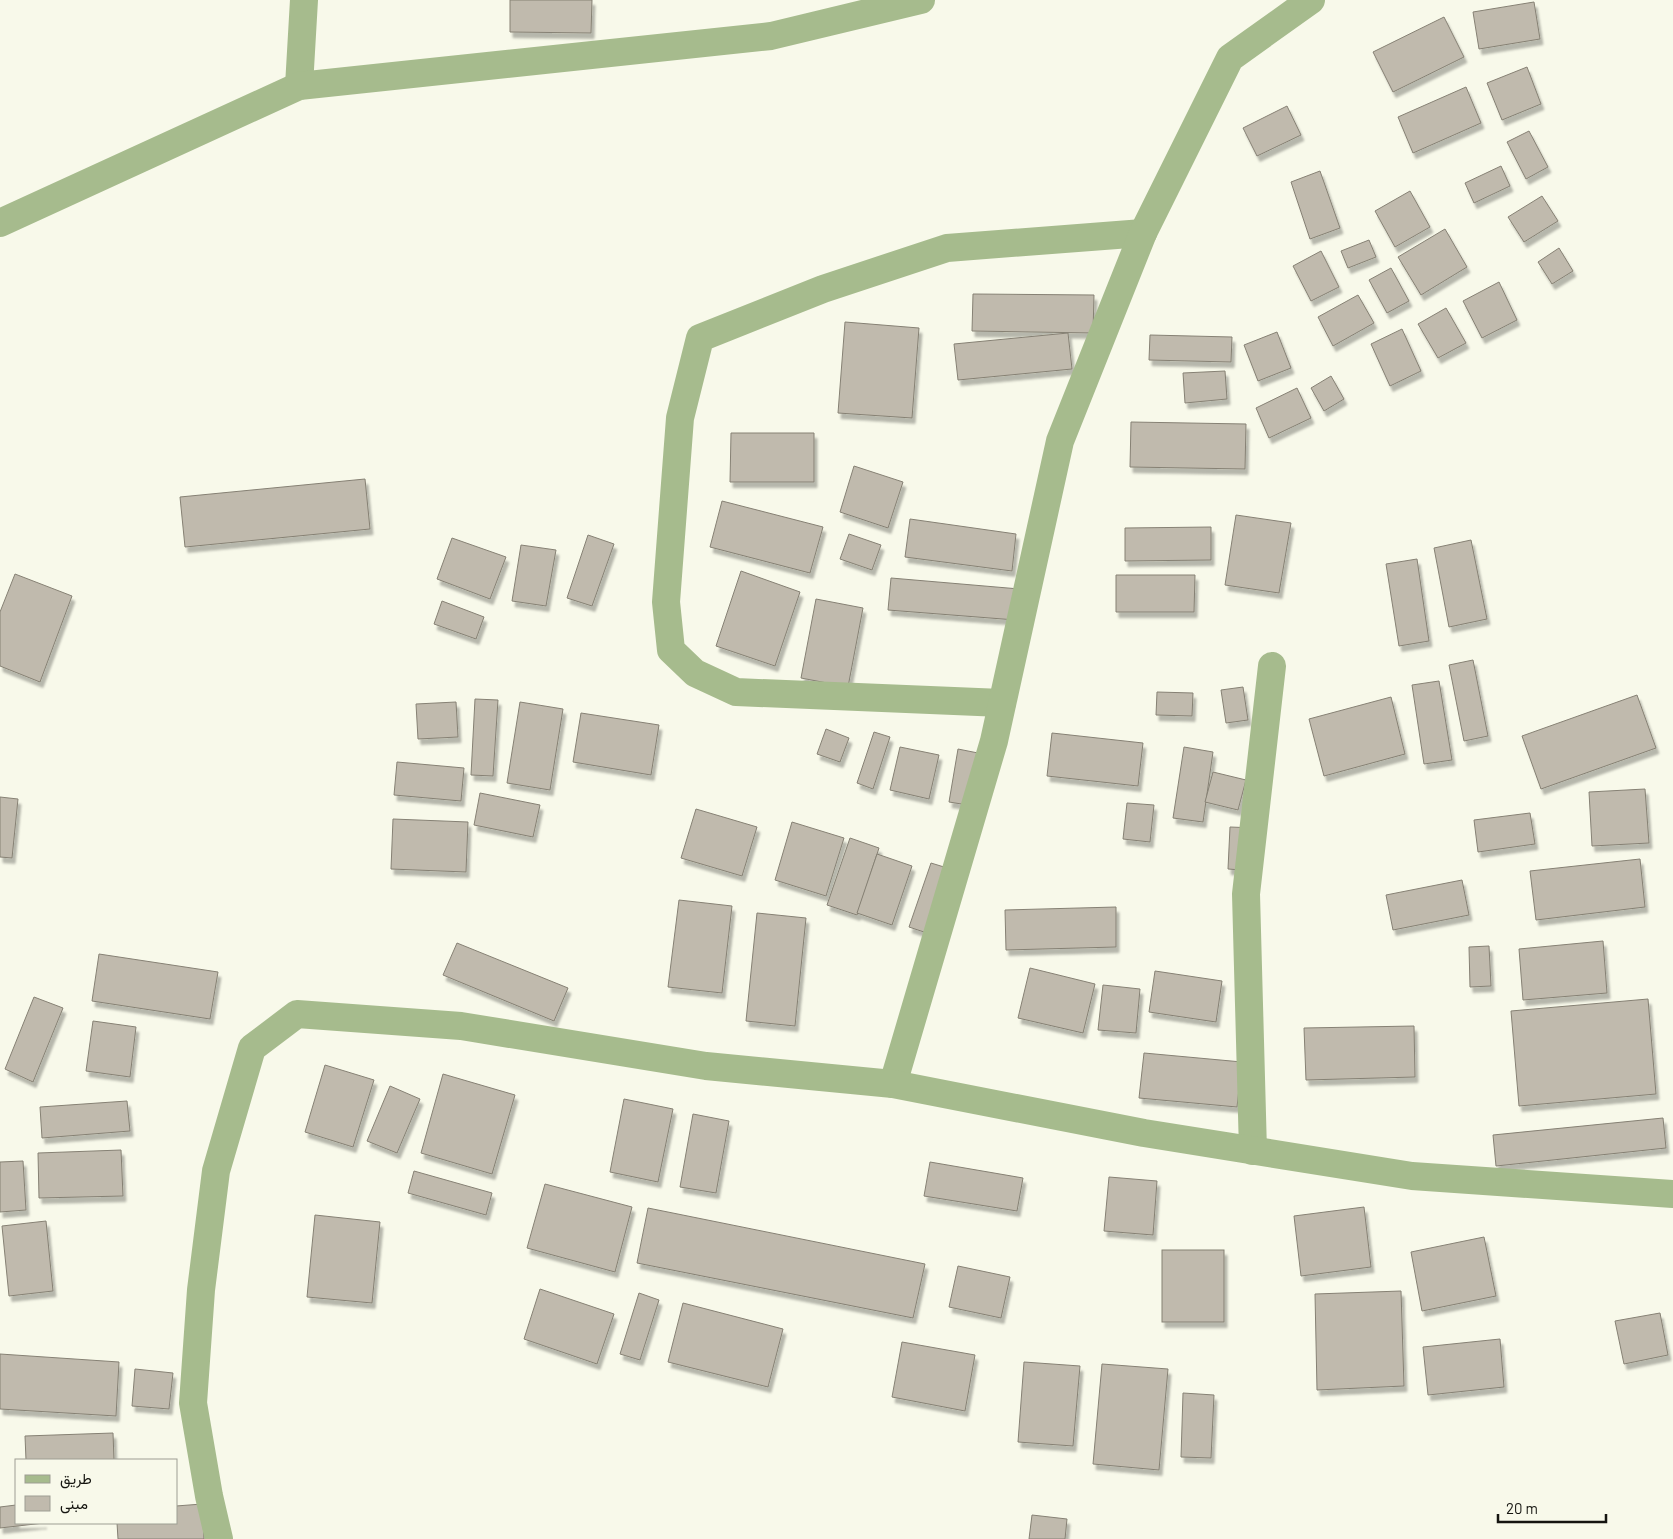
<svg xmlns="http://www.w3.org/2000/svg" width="1673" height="1539" viewBox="0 0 1673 1539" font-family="Barlow,Vazirmatn,sans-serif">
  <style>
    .building { fill: #c0baad; stroke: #868174; filter: url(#shadow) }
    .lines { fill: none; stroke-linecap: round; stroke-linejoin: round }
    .minor { stroke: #a6bb8d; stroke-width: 28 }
  </style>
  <defs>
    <filter id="shadow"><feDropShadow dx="3" dy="5.5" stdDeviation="1" flood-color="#0004"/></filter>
  </defs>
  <rect width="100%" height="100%" fill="#f8f9ea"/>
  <g class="building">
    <path d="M510,0H592L591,33L510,32Z"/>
    <path d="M1534,2L1540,39L1479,49L1473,12Z"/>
    <path d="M1444,17L1464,57L1393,92L1373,52Z"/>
    <path d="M1527,67L1541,104L1502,120L1487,83Z"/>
    <path d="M1466,87L1481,123L1413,153L1398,117Z"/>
    <path d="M1287,106L1301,135L1257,156L1243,128Z"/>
    <path d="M1529,131L1548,167L1526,179L1507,142Z"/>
    <path d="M1501,166L1510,186L1474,203L1465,183Z"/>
    <path d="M1320,171L1340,228L1310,239L1291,182Z"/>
    <path d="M1410,191L1430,227L1395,247L1375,211Z"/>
    <path d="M1542,196L1558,221L1524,242L1508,217Z"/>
    <path d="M1445,229L1467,267L1421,295L1398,257Z"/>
    <path d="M1369,240L1376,257L1348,268L1341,251Z"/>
    <path d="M1559,248L1573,271L1552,284L1538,262Z"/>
    <path d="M1321,251L1339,287L1311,301L1293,266Z"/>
    <path d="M1391,268L1409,301L1387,313L1369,280Z"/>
    <path d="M1499,282L1517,320L1482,338L1463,301Z"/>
    <path d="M973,294L1094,295L1093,333L972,331Z"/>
    <path d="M1358,295L1374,323L1333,346L1318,317Z"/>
    <path d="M1446,308L1466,343L1438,358L1418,324Z"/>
    <path d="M845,322L919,328L912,418L838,413Z"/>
    <path d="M1402,329L1421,371L1390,386L1371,344Z"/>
    <path d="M1277,332L1291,368L1258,381L1244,345Z"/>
    <path d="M1068,333L1072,369L958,380L954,344Z"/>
    <path d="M1150,335L1232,337L1231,362L1149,360Z"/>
    <path d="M1225,371L1227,399L1185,403L1183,373Z"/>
    <path d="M1331,376L1344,399L1324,411L1311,388Z"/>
    <path d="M1297,388L1311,418L1269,438L1256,408Z"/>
    <path d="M1131,422L1246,424L1245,469L1130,467Z"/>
    <path d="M731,433H814V482H730Z"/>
    <path d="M854,466L903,482L888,528L840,512Z"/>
    <path d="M365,479L370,529L185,547L180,497Z"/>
    <path d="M722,501L823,527L810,573L710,547Z"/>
    <path d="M1236,515L1291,523L1279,593L1225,585Z"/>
    <path d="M910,519L1016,534L1012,571L905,557Z"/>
    <path d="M1211,527V560L1125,561V528Z"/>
    <path d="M849,534L881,545L872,570L840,559Z"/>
    <path d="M588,535L614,544L592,606L567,598Z"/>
    <path d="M452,538L506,557L490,599L437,579Z"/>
    <path d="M1471,540L1487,619L1449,627L1434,548Z"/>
    <path d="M521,545L556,550L546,606L512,601Z"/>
    <path d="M1417,559L1429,641L1399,646L1386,564Z"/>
    <path d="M741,571L800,592L775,666L716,646Z"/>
    <path d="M15,574L72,596L40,682L0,666V612Z"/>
    <path d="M1116,575H1195L1194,612H1116Z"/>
    <path d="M891,578L1031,590L1028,621L888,610Z"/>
    <path d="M816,599L863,608L848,687L801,678Z"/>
    <path d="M442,601L484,617L476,639L434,624Z"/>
    <path d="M1473,660L1488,736L1464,741L1449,665Z"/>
    <path d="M1439,681L1452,760L1424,764L1412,685Z"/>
    <path d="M1243,687L1248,720L1226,723L1221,690Z"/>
    <path d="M1157,692L1193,693L1192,716L1156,715Z"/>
    <path d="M1637,695L1656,748L1541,789L1522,736Z"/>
    <path d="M1391,697L1405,754L1324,776L1309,719Z"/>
    <path d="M475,699L498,700L493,776L471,775Z"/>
    <path d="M456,702L458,737L418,739L416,704Z"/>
    <path d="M520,702L563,709L550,790L507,783Z"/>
    <path d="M581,713L659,725L651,775L573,762Z"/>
    <path d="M826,729L849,738L840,762L817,754Z"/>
    <path d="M874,732L890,737L873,789L857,783Z"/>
    <path d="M1052,733L1143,743L1138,786L1047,776Z"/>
    <path d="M900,747L939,755L929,799L890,790Z"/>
    <path d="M1184,747L1213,752L1203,822L1173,818Z"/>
    <path d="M958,749L983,754L974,806L949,802Z"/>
    <path d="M397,762L464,768L461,801L394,795Z"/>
    <path d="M1213,772L1246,780L1238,810L1205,802Z"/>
    <path d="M1645,789L1649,843L1592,846L1589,792Z"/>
    <path d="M480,793L540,805L533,837L474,825Z"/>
    <path d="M0,797L18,799L12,858L0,857Z"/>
    <path d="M1127,803L1154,805L1150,842L1123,839Z"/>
    <path d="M696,809L757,827L742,876L681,858Z"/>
    <path d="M1530,813L1535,844L1478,852L1474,820Z"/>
    <path d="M393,819L468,822L466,872L391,869Z"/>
    <path d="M792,822L844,838L826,896L775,880Z"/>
    <path d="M1230,827L1256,828L1254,871L1228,869Z"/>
    <path d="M850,838L879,848L857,915L827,905Z"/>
    <path d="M877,854L912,866L892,925L857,913Z"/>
    <path d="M1640,859L1645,907L1536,920L1530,871Z"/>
    <path d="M931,863L957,871L936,936L909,927Z"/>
    <path d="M1462,880L1469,915L1393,930L1386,895Z"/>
    <path d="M679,900L732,906L722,993L668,987Z"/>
    <path d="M1116,907V947L1006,950L1005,910Z"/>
    <path d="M757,913L806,918L795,1026L746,1021Z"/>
    <path d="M1603,941L1607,993L1523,1000L1519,949Z"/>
    <path d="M457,943L568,988L554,1021L443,975Z"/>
    <path d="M1489,946L1491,986L1470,987L1469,947Z"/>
    <path d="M99,954L218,972L210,1019L92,1001Z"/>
    <path d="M1030,968L1095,984L1083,1033L1018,1018Z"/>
    <path d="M1155,971L1222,981L1216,1022L1149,1012Z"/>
    <path d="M1103,985L1140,989L1136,1033L1098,1030Z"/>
    <path d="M34,997L63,1008L33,1082L5,1069Z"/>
    <path d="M1648,999L1656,1094L1519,1106L1511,1011Z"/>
    <path d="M93,1021L136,1027L130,1077L86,1071Z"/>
    <path d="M1414,1026L1415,1077L1306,1080L1304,1028Z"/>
    <path d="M1144,1053L1242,1062L1237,1107L1139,1098Z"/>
    <path d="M325,1065L374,1080L353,1147L305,1132Z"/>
    <path d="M443,1074L515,1095L492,1174L421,1153Z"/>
    <path d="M390,1086L420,1099L397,1153L367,1141Z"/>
    <path d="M624,1099L673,1109L658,1182L610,1172Z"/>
    <path d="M127,1101L130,1131L42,1138L40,1107Z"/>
    <path d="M693,1114L729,1121L716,1193L680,1187Z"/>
    <path d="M1663,1118L1666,1148L1496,1166L1493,1135Z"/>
    <path d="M121,1150L123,1196L39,1198L38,1153Z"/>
    <path d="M23,1161L26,1210L0,1212V1162Z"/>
    <path d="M930,1162L1023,1178L1017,1211L924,1196Z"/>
    <path d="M414,1171L492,1193L486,1215L408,1193Z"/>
    <path d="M1109,1177L1157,1181L1153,1235L1104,1231Z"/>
    <path d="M545,1184L632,1207L615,1272L527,1248Z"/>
    <path d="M1364,1207L1371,1267L1301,1276L1294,1216Z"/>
    <path d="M648,1208L925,1264L913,1318L637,1263Z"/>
    <path d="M315,1215L380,1222L372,1303L307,1297Z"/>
    <path d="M46,1221L53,1291L9,1296L2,1226Z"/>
    <path d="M1484,1237L1496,1296L1422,1311L1411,1252Z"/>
    <rect x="1162" y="1250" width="62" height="72"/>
    <path d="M958,1266L1010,1277L1001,1318L949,1307Z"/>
    <path d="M540,1289L614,1314L597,1364L524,1339Z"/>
    <path d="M1401,1291L1404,1386L1317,1390L1315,1294Z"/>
    <path d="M639,1293L659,1300L640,1360L620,1354Z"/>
    <path d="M683,1303L783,1329L768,1387L668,1362Z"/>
    <path d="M1660,1313L1668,1355L1624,1364L1615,1321Z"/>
    <path d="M1500,1339L1504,1387L1428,1395L1423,1347Z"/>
    <path d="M902,1342L975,1355L965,1411L892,1397Z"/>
    <path d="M0,1354L119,1362L116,1416L0,1409Z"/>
    <path d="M1024,1362L1080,1366L1073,1446L1018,1442Z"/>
    <path d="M1102,1364L1168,1369L1159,1470L1093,1464Z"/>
    <path d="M135,1369L173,1373L169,1409L132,1406Z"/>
    <path d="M1183,1393L1214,1395L1211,1458L1181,1457Z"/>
    <path d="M113,1433L114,1460H26L25,1436Z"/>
    <path d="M202,1504L204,1539H118L117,1523H176V1506Z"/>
    <path d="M16,1505V1523H44L0,1528V1507Z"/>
    <path d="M1032,1515L1067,1519L1065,1539H1029Z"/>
  </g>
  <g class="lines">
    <g class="minor">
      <path d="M299,86L304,0"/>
      <path d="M0,223L299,86L771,36L921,0"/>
      <path d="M1002,703L736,692L695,673L671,650L666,602L680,418L700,338L823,289L947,248L1143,233"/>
      <path d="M893,1084L994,741L1060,441L1143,233L1230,58L1311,0"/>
      <path d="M1253,1151L1246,894L1272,666"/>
      <path d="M219,1539L209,1496L193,1403L201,1290L216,1171L252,1048L297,1014L461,1026L706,1066L893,1084L1144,1133L1412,1176L1673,1194"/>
    </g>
  </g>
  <rect x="15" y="1459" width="162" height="65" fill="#f8f9ea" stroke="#9d9e93"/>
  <rect x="25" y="1475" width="25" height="8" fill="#a6bb8d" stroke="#9d9e93"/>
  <text x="60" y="1484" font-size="15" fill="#151510">طريق</text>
  <rect x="25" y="1496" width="25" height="15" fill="#c0baad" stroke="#9d9e93"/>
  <text x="60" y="1509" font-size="15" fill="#151510">مبنى</text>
  <path d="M1498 1514v8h108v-8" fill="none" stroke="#151510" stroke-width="2.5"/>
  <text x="1506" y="1514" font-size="15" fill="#151510" stroke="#f8f9ea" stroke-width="4" paint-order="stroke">20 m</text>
</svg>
